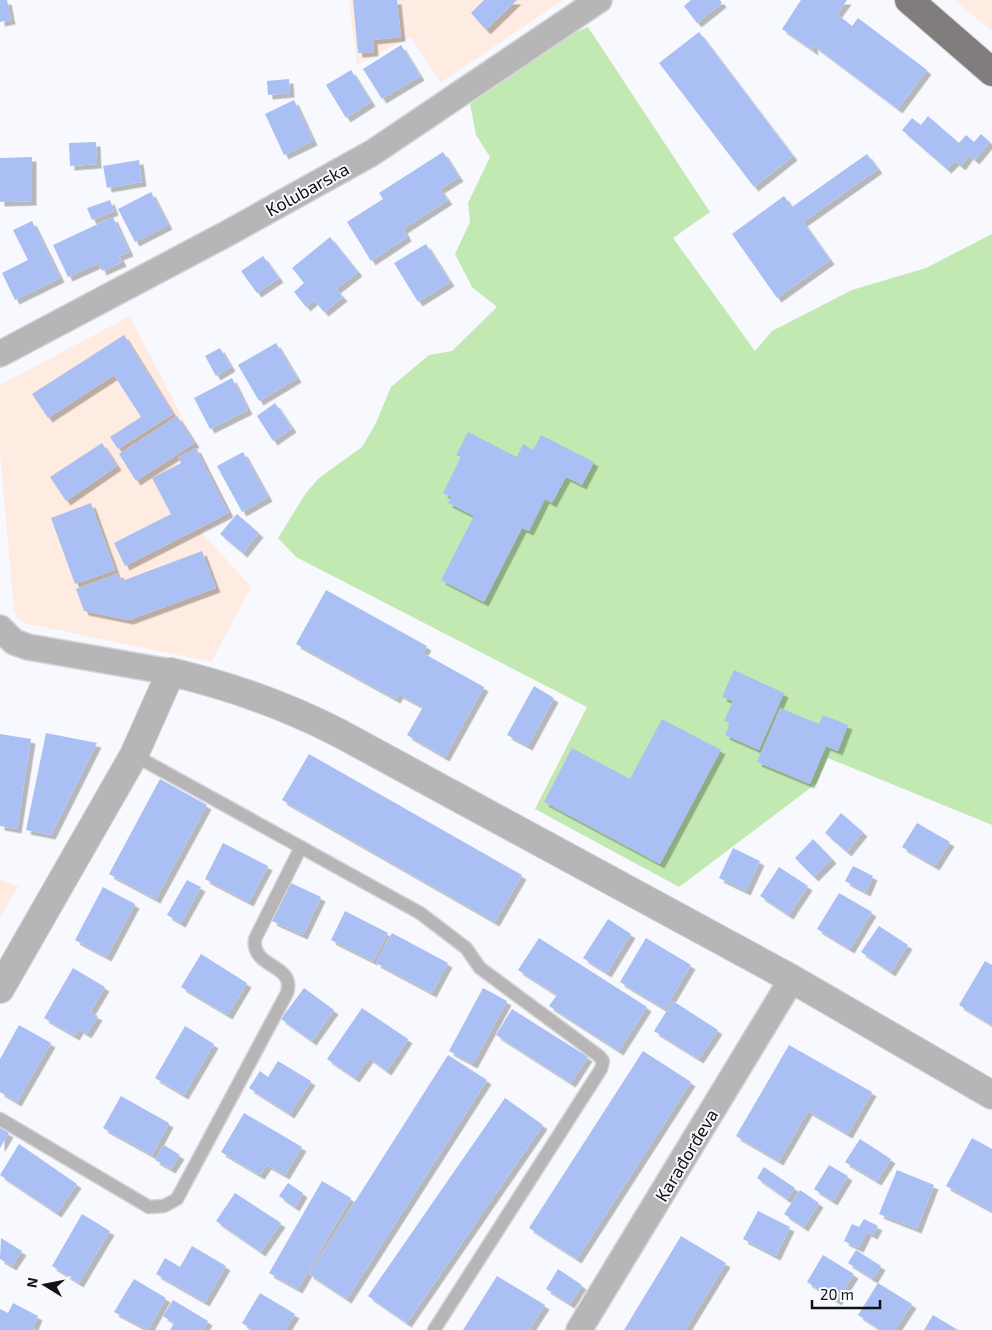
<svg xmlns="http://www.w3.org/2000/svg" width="992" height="1330" viewBox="0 0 992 1330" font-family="'Exo 2',sans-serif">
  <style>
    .industrial { fill: #feebe1 }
    .green { fill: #c2e9b2 }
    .building { fill: #aac0f5; filter: url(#shadow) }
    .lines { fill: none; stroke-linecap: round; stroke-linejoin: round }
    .service-casing { stroke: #d2d4d9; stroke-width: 15 }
    .minor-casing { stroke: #d2d4d9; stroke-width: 28 }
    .tertiary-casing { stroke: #d2d4d9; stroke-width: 30 }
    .primary-casing { stroke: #d2d4d9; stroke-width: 30 }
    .service { stroke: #b8b5b6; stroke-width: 12 }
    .minor { stroke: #b8b5b6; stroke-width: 25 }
    .tertiary { stroke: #b8b5b6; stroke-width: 28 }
    .primary { stroke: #827d7d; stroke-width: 28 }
    .labels { text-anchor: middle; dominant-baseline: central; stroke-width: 4; stroke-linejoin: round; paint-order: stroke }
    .street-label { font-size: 18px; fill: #111214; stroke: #f7f9fe }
  </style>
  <defs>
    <filter id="shadow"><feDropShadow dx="4.5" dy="4.5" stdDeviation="0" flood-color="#0004"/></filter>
  </defs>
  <rect width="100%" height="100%" fill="#f7f9fe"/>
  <g class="industrial">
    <path d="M349,0H563L440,83L411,37L357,65Z"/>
    <path d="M954,0H992V31Z"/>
    <path d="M130,316L232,514L201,532L251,587L211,662L25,623L17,618L14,610L0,451V385Z"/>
    <path d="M0,880L19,886L0,918Z"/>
  </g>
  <path class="green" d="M588,27L710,212L673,238L755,351L772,331L852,290L926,268L992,234V825L828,758L817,783L679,887L535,809L587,707L296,557L278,538L306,493L319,478L362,447L375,425L391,387L429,355L452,351L497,307L472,287L455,254L470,222L468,203L490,157L476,135L470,104L571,34Z"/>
  <g class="building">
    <path d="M0,0H7L11,20L0,22Z"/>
    <path d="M353,0H397L401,37L373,40L374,52L358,53Z"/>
    <path d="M484,0H517L486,30L471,13Z"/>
    <path d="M691,0H720L722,3L697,23L684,6Z"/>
    <path d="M801,0H847L837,14L852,26L858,18L927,70L898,109L813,45L814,51L782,29Z"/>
    <path d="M699,32L793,156L754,187L659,63Z"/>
    <path d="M401,45L420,76L382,99L363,69Z"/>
    <path d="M351,70L371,102L346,118L326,85Z"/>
    <path d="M289,79L290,93L268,95L267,81Z"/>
    <path d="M294,100L313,141L284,155L265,114Z"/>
    <path d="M928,116L959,143L966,135L974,142L981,134L990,142L975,160L969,155L961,166L955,161L947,169L902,130L912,118L921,125Z"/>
    <path d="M96,142L97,164L70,166L69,143Z"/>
    <path d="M443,152L459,177L440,189L448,200L403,229L407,237L371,261L347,222L383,199L379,193Z"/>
    <path d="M867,154L878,169L803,222L830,260L777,298L732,234L784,196L792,207Z"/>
    <path d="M32,157V201L0,202V158Z"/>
    <path d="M139,160L142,182L107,188L103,166Z"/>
    <path d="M151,192L168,225L135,242L118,209Z"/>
    <path d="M110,200L114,211L92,220L87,208Z"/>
    <path d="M113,217L129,252L119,256L122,262L102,271L99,263L68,277L53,245Z"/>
    <path d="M32,221L60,278L15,300L2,273L28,260L13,230Z"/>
    <path d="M330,237L358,272L336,289L343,297L324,312L314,300L306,307L294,292L304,283L292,268Z"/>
    <path d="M426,244L450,282L418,302L394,263Z"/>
    <path d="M263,256L279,278L257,293L241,271Z"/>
    <path d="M124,335L173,414L118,449L110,437L141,417L114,375L48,418L32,394Z"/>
    <path d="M276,343L297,378L259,401L238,365Z"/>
    <path d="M220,348L231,367L216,376L205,356Z"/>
    <path d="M232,378L248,410L210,429L194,398Z"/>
    <path d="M275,403L292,428L273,441L257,416Z"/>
    <path d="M177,416L195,443L136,481L119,454Z"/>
    <path d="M468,432L517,457L523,444L533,450L541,435L594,462L582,485L566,477L552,503L545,499L529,531L522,528L484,602L441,580L474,516L448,503L451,497L443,493L461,457L456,455Z"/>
    <path d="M102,443L117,466L66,501L50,477Z"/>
    <path d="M196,448L229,513L125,566L114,543L171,514L152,478L181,463L178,457Z"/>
    <path d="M243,452L268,497L242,512L217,466Z"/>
    <path d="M91,503L115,570L75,584L51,518Z"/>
    <path d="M237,514L259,533L243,553L220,534Z"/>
    <path d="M202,551L216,588L129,620L84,611L76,589L119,573L122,581Z"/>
    <path d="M326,590L427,646L423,653L484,687L445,757L407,735L423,707L399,694L396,699L296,644Z"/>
    <path d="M734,670L784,693L759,750L725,735L730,723L724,721L733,701L722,697Z"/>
    <path d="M534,686L554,698L528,746L507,735Z"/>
    <path d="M780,708L819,724L823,715L848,725L838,751L826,746L810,784L757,762Z"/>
    <path d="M662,719L721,750L660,864L544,802L572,748L630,779Z"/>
    <path d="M46,733L97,743L51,835L26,830Z"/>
    <path d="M0,734L31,739L17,829L0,826Z"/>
    <path d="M309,754L522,875L495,922L282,800Z"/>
    <path d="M160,779L207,805L156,899L109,874Z"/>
    <path d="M841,813L863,832L847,852L825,833Z"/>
    <path d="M917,823L950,842L935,866L902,847Z"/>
    <path d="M813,839L832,859L814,877L795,858Z"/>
    <path d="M223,843L268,866L249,902L205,879Z"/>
    <path d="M733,848L760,861L746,891L719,878Z"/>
    <path d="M853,866L873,876L866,892L845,881Z"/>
    <path d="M779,867L808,886L789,915L760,896Z"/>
    <path d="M187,880L201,887L181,923L167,915Z"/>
    <path d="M291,883L321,897L303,935L272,921Z"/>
    <path d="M103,887L135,904L107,957L75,940Z"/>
    <path d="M839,893L872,912L850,949L817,929Z"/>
    <path d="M345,911L388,933L373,961L331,940Z"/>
    <path d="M608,919L631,934L607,973L583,958Z"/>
    <path d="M879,926L908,945L891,972L861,952Z"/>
    <path d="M392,933L448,963L432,993L376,963Z"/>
    <path d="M539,938L647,1007L619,1051L549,1006L557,995L518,970Z"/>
    <path d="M646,938L691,965L665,1009L620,982Z"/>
    <path d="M201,954L247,983L228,1015L181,987Z"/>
    <path d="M985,961L992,965V1025L959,1005Z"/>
    <path d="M73,968L105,987L90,1012L98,1016L87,1034L79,1029L75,1036L44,1018Z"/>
    <path d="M304,988L334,1010L312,1041L281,1019Z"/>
    <path d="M483,988L507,1001L473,1064L449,1051Z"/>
    <path d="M673,1001L718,1030L699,1059L654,1031Z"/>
    <path d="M362,1008L408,1039L387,1071L369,1058L355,1078L327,1059Z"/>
    <path d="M512,1009L588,1057L571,1083L496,1035Z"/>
    <path d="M19,1025L51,1043L17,1102L0,1092V1059Z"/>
    <path d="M185,1026L214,1044L184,1095L155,1078Z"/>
    <path d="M789,1045L872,1092L848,1134L808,1111L779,1161L736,1136Z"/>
    <path d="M643,1051L691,1082L577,1259L529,1228Z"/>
    <path d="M448,1055L487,1080L347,1299L309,1274Z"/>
    <path d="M278,1061L311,1081L290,1114L249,1088L260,1071L268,1077Z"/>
    <path d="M121,1096L169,1123L152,1155L103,1128Z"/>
    <path d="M505,1098L543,1125L407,1323L368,1296Z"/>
    <path d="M244,1113L302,1147L285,1175L267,1165L260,1175L221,1152Z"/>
    <path d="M0,1128L9,1133L0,1148Z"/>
    <path d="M972,1138L992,1149V1211L946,1186Z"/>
    <path d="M860,1139L891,1159L877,1181L845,1162Z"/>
    <path d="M19,1144L77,1184L57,1213L0,1175Z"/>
    <path d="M164,1145L180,1155L171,1169L155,1160Z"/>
    <path d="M829,1165L848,1176L833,1201L814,1189Z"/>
    <path d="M764,1167L795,1188L787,1199L757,1178Z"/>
    <path d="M897,1170L934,1185L917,1229L879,1214Z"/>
    <path d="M322,1181L351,1198L298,1289L269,1273Z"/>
    <path d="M288,1183L303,1193L295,1207L279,1196Z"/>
    <path d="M800,1190L819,1203L804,1227L784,1214Z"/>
    <path d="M235,1193L281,1223L261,1252L216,1221Z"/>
    <path d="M758,1211L790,1227L776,1256L743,1239Z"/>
    <path d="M82,1214L110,1231L79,1283L52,1266Z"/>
    <path d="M864,1219L878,1226L873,1235L867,1232L859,1248L844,1241L852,1224L859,1227Z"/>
    <path d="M681,1236L726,1263L685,1330H624Z"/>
    <path d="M1,1238L22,1251L12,1266L0,1259Z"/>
    <path d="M192,1246L226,1266L205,1302L156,1274L165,1258L180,1267Z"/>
    <path d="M856,1250L881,1266L873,1279L848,1263Z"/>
    <path d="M823,1255L854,1274L837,1301L807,1282Z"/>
    <path d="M558,1269L582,1285L570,1304L546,1289Z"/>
    <path d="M497,1276L545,1305L529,1330H463Z"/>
    <path d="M134,1279L166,1298L148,1330L114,1312Z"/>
    <path d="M878,1283L912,1304L895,1330H881L858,1315Z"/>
    <path d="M260,1293L295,1314L285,1330H253L242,1323Z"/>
    <path d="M173,1300L208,1321L203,1330H170L174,1323L163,1316Z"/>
    <path d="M13,1303L38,1316L33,1328L37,1330H0V1309L8,1313Z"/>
    <path d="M933,1315L958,1330H924Z"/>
  </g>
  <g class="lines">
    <g class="service-casing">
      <g id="service">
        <path d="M134,755L420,913L466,948L480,968L599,1056L603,1061L601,1069L434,1330"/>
        <path d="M0,1119L149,1207L164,1206L177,1199L287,993C296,963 251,969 255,939L301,847"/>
      </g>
    </g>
    <g class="minor-casing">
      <g id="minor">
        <path d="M0,354L228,233L372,153L599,0"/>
        <path d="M0,628L14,642L28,647L171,672"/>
        <path d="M579,1330L792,979"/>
      </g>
    </g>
    <g class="tertiary-casing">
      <path id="tertiary" d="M0,989L134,755L171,672C230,686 285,705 339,733L792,979L992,1095"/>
    </g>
    <g class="primary-casing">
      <path id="primary" d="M909,0L992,72"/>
    </g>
    <use href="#service" class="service"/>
    <use href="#minor" class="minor"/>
    <use href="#tertiary" class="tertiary"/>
    <use href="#primary" class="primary"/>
  </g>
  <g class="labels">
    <g class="street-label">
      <text transform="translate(307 189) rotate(-29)">Kolubarska</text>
      <text transform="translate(686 1155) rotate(-59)">Karađorđeva</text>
    </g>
  </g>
  <g transform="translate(45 1285) rotate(280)" stroke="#f7f9fe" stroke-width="4" paint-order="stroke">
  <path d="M0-4L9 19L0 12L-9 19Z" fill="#111214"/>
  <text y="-8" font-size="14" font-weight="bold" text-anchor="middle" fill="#111214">N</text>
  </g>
  <path d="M812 1300v8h68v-8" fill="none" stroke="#111214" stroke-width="2.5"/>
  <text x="820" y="1300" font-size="15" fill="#111214" stroke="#f7f9fe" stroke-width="4" paint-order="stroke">20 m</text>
</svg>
